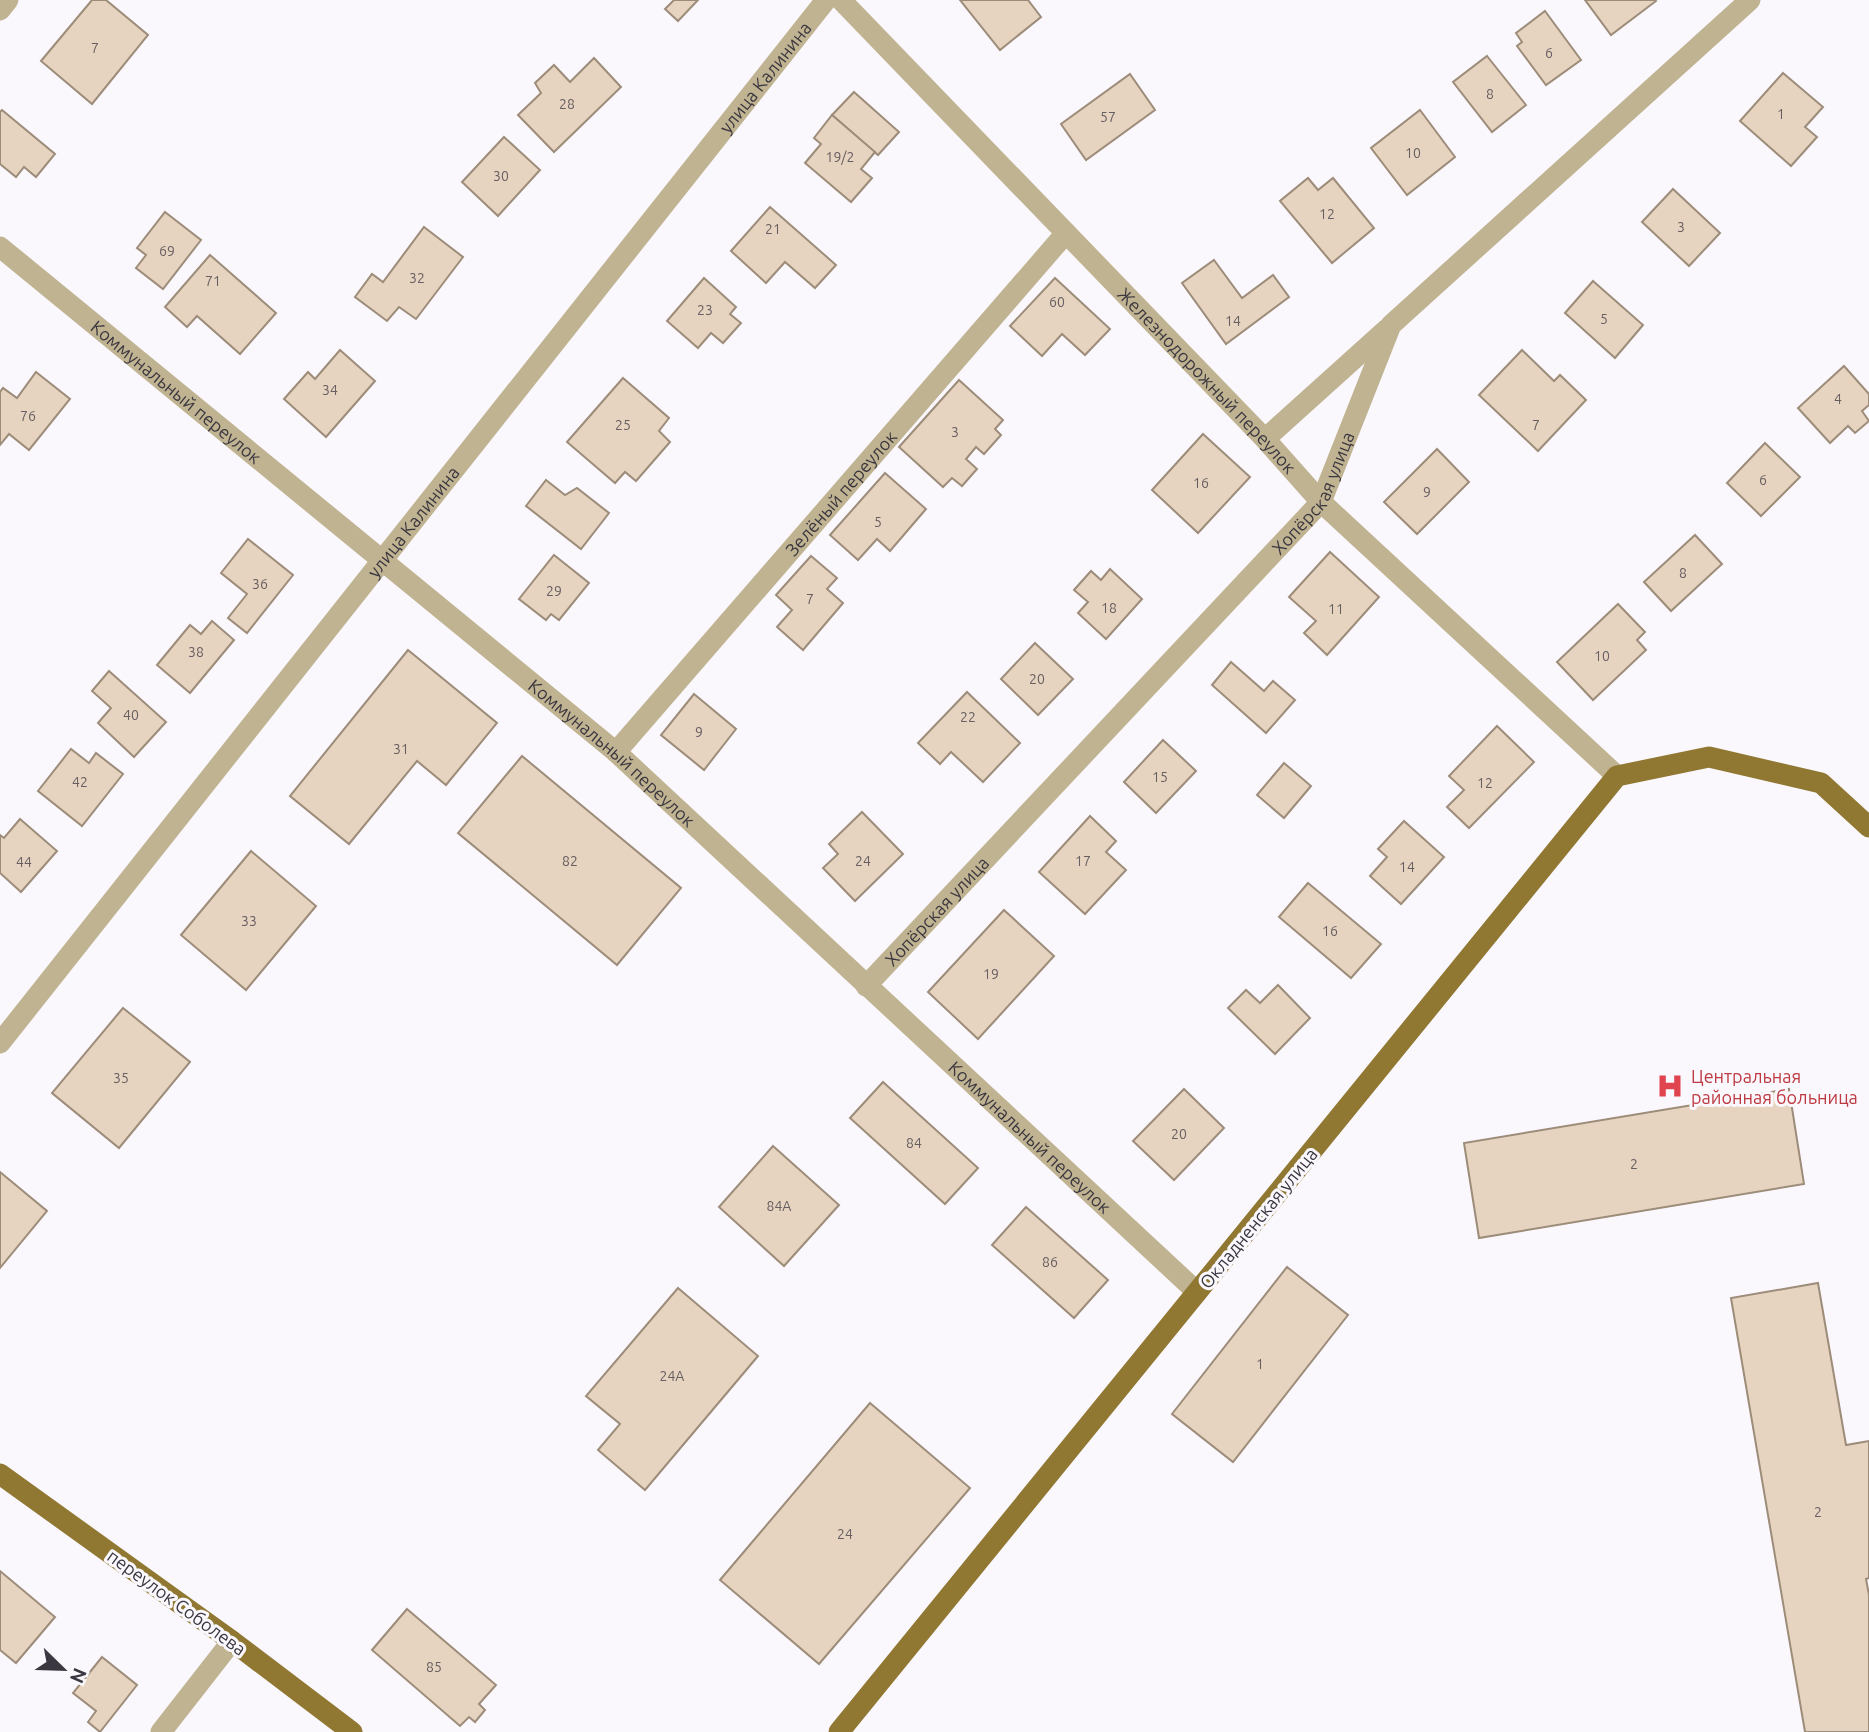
<svg xmlns="http://www.w3.org/2000/svg" width="1869" height="1732" viewBox="0 0 1869 1732" font-family="Ubuntu,sans-serif">
  <style>
    .building { fill: #e6d4c0; stroke: #9d8c79; stroke-width: 2 }
    .lines { fill: none; stroke-linecap: round; stroke-linejoin: round }
    .minor { stroke: #c0b391; stroke-width: 21 }
    .major { stroke: #907832; stroke-width: 21 }
    .labels { text-anchor: middle; dominant-baseline: central; stroke-width: 6; stroke-linejoin: round; paint-order: stroke }
    .number-label { font-size: 14px; fill: #665e60 }
    .street-label { font-size: 18px; fill: #3b3740; stroke: #faf8fd }
    .health-label { font-size: 18px; fill: #be3a42; stroke: #faf8fd; text-anchor: start }
  </style>
  <rect width="100%" height="100%" fill="#faf8fd"/>
  <g class="building">
    <path d="M92,0H106L148,35L92,104L41,61Z"/>
    <path d="M674,0H698L678,21L665,9Z"/>
    <path d="M960,0H1028L1041,17L1000,50Z"/>
    <path d="M1585,0H1655L1656,1L1611,35Z"/>
    <path d="M1545,11L1581,60L1546,85L1517,46L1522,42L1516,33Z"/>
    <path d="M1487,56L1526,105L1492,132L1453,82Z"/>
    <path d="M594,58L621,87L554,152L518,115L541,93L535,83L554,65L570,82Z"/>
    <path d="M1783,73L1823,107L1805,127L1817,137L1791,166L1740,121Z"/>
    <path d="M1130,74L1155,110L1086,160L1061,124Z"/>
    <path d="M854,92L899,132L878,155L832,115Z"/>
    <path d="M2,110L55,154L36,177L24,167L16,177L0,164V112Z"/>
    <path d="M1420,110L1455,157L1407,195L1371,148Z"/>
    <path d="M832,115L875,152L861,169L872,178L851,202L805,163L821,144L814,138Z"/>
    <path d="M504,137L540,170L498,216L462,182Z"/>
    <path d="M1308,178L1318,190L1333,178L1374,228L1332,263L1280,201Z"/>
    <path d="M1673,189L1720,233L1689,266L1642,222Z"/>
    <path d="M770,207L836,265L815,288L785,262L766,283L731,251Z"/>
    <path d="M165,212L201,240L163,289L136,268L146,255L137,248Z"/>
    <path d="M424,227L463,257L416,319L399,307L387,321L355,297L372,274L383,282Z"/>
    <path d="M210,255L276,313L240,354L197,316L187,327L165,307Z"/>
    <path d="M1214,260L1242,298L1273,275L1289,297L1226,344L1182,283Z"/>
    <path d="M704,278L736,307L730,314L741,323L723,343L711,333L698,348L667,321Z"/>
    <path d="M1055,278L1110,329L1085,355L1062,334L1042,356L1010,326Z"/>
    <path d="M1593,281L1643,325L1615,358L1565,313Z"/>
    <path d="M340,350L375,381L326,437L284,399L308,372L315,379Z"/>
    <path d="M1522,350L1554,381L1560,375L1586,400L1538,451L1479,395Z"/>
    <path d="M1844,366L1869,394V405L1862,411L1869,421L1855,433L1848,426L1830,443L1798,408Z"/>
    <path d="M36,372L70,399L29,450L9,434L0,445V392L3,388L17,398Z"/>
    <path d="M623,378L669,418L659,431L670,442L636,481L625,472L615,483L567,442Z"/>
    <path d="M959,380L1003,420L995,429L1001,435L984,454L976,447L966,459L977,469L962,486L952,478L943,487L899,447Z"/>
    <path d="M1203,434L1250,477L1198,533L1152,490Z"/>
    <path d="M1765,443L1800,477L1761,516L1727,483Z"/>
    <path d="M1437,449L1469,482L1417,534L1384,502Z"/>
    <path d="M885,473L926,509L890,551L877,539L858,560L830,535Z"/>
    <path d="M546,480L565,495L577,488L609,513L581,549L526,506Z"/>
    <path d="M1695,535L1722,564L1671,611L1644,582Z"/>
    <path d="M248,539L293,575L247,633L228,618L247,594L221,573Z"/>
    <path d="M1330,552L1379,597L1327,655L1304,633L1316,621L1289,597Z"/>
    <path d="M554,555L589,583L559,620L551,614L546,620L519,599Z"/>
    <path d="M811,556L837,578L827,589L843,603L803,650L777,627L792,610L776,595Z"/>
    <path d="M1110,569L1142,599L1106,639L1078,613L1088,602L1074,590L1091,571L1101,580Z"/>
    <path d="M1618,604L1645,632L1637,640L1646,650L1593,700L1557,662Z"/>
    <path d="M212,621L234,640L190,693L157,665L190,625L201,634Z"/>
    <path d="M1035,643L1073,679L1038,715L1001,679Z"/>
    <path d="M408,650L497,723L446,785L417,761L349,844L290,796Z"/>
    <path d="M1231,662L1264,691L1273,681L1295,700L1266,733L1212,685Z"/>
    <path d="M109,671L166,722L134,757L98,723L111,708L92,691Z"/>
    <path d="M967,692L1020,743L983,782L951,752L940,764L918,743Z"/>
    <path d="M694,694L736,729L704,770L661,735Z"/>
    <path d="M1497,726L1534,762L1469,828L1447,807L1464,790L1449,776Z"/>
    <path d="M1163,740L1196,771L1156,813L1124,782Z"/>
    <path d="M71,749L89,763L96,753L123,774L82,826L38,791Z"/>
    <path d="M522,756L681,888L617,965L458,833Z"/>
    <path d="M1284,763L1311,786L1284,818L1257,795Z"/>
    <path d="M862,812L903,854L855,901L823,868L838,854L829,844Z"/>
    <path d="M1090,816L1116,841L1106,852L1126,870L1085,914L1039,872Z"/>
    <path d="M20,819L57,851L21,892L0,873V835L4,838Z"/>
    <path d="M1404,821L1444,857L1401,904L1370,876L1387,857L1378,849Z"/>
    <path d="M251,851L316,906L246,990L181,935Z"/>
    <path d="M1308,883L1381,944L1351,978L1279,917Z"/>
    <path d="M1004,910L1054,956L978,1039L928,992Z"/>
    <path d="M1278,985L1310,1018L1275,1054L1228,1008L1246,990L1260,1003Z"/>
    <path d="M123,1008L190,1062L119,1148L52,1093Z"/>
    <path d="M883,1082L978,1168L945,1204L850,1118Z"/>
    <path d="M1184,1089L1224,1128L1174,1180L1133,1141Z"/>
    <path d="M1789,1089L1804,1184L1479,1238L1464,1143Z"/>
    <path d="M773,1146L839,1205L784,1266L719,1207Z"/>
    <path d="M0,1172L47,1211L0,1268Z"/>
    <path d="M1026,1207L1108,1280L1074,1318L992,1245Z"/>
    <path d="M1287,1267L1348,1315L1233,1462L1172,1414Z"/>
    <path d="M1818,1283L1846,1445L1869,1441V1578L1866,1579L1869,1595V1732H1805L1731,1298Z"/>
    <path d="M678,1288L758,1356L645,1490L598,1450L620,1424L586,1396Z"/>
    <path d="M870,1403L970,1488L819,1664L720,1580Z"/>
    <path d="M0,1571L55,1617L16,1663L0,1650Z"/>
    <path d="M407,1609L496,1685L479,1704L485,1710L475,1722L469,1717L460,1726L372,1650Z"/>
    <path d="M102,1657L137,1685L100,1732L88,1722L96,1711L73,1693Z"/>
  </g>
  <g class="lines">
    <g class="minor">
      <path id="s1" d="M841,0L1265,439L1321,502L1617,776"/>
      <path d="M0,10L8,0"/>
      <path id="s2" d="M0,247L616,752L1197,1292"/>
      <path d="M1265,439L1387,329"/>
      <path id="s3" d="M616,752L1066,233"/>
      <path id="s4" d="M866,986L1321,502L1391,325L1750,0"/>
      <path id="s5" d="M0,1043L826,0"/>
      <path d="M161,1732L232,1641"/>
    </g>
    <g class="major">
      <path d="M0,1474L232,1641L352,1732"/>
      <path d="M839,1732L1617,776L1709,757L1821,783L1869,827"/>
    </g>
  </g>
  <defs>
    <g id="hospital-bare" transform="scale(2.1)"><path d="M-5-5h3v3.5h4V-5h3V5h-3V1.5h-4V5h-3Z" fill="#e0444e" stroke="#faf8fd" stroke-width="2.5" paint-order="stroke"/></g>
  </defs>
  <g fill-rule="evenodd">
    <use href="#hospital-bare" x="1670" y="1086"/>
  </g>
  <g class="labels">
    <g class="number-label">
      <text x="95" y="48">7</text>
      <text x="1549" y="53">6</text>
      <text x="1490" y="94">8</text>
      <text x="567" y="104">28</text>
      <text x="1781" y="114">1</text>
      <text x="1108" y="117">57</text>
      <text x="1413" y="153">10</text>
      <text x="840" y="157">19/2</text>
      <text x="501" y="176">30</text>
      <text x="1327" y="214">12</text>
      <text x="1681" y="227">3</text>
      <text x="773" y="229">21</text>
      <text x="167" y="251">69</text>
      <text x="417" y="278">32</text>
      <text x="213" y="281">71</text>
      <text x="1057" y="302">60</text>
      <text x="705" y="310">23</text>
      <text x="1604" y="319">5</text>
      <text x="1233" y="321">14</text>
      <text x="330" y="390">34</text>
      <text x="1838" y="399">4</text>
      <text x="28" y="416">76</text>
      <text x="623" y="425">25</text>
      <text x="1536" y="425">7</text>
      <text x="955" y="432">3</text>
      <text x="1763" y="480">6</text>
      <text x="1201" y="483">16</text>
      <text x="1427" y="492">9</text>
      <text x="878" y="522">5</text>
      <text x="1683" y="573">8</text>
      <text x="260" y="584">36</text>
      <text x="554" y="591">29</text>
      <text x="810" y="599">7</text>
      <text x="1109" y="608">18</text>
      <text x="1336" y="609">11</text>
      <text x="196" y="652">38</text>
      <text x="1602" y="656">10</text>
      <text x="1037" y="679">20</text>
      <text x="131" y="715">40</text>
      <text x="968" y="717">22</text>
      <text x="699" y="732">9</text>
      <text x="401" y="749">31</text>
      <text x="1160" y="777">15</text>
      <text x="80" y="782">42</text>
      <text x="1485" y="783">12</text>
      <text x="570" y="861">82</text>
      <text x="863" y="861">24</text>
      <text x="1083" y="861">17</text>
      <text x="24" y="862">44</text>
      <text x="1407" y="867">14</text>
      <text x="249" y="921">33</text>
      <text x="1330" y="931">16</text>
      <text x="991" y="974">19</text>
      <text x="121" y="1078">35</text>
      <text x="1179" y="1134">20</text>
      <text x="914" y="1143">84</text>
      <text x="1634" y="1164">2</text>
      <text x="779" y="1206">84А</text>
      <text x="1050" y="1262">86</text>
      <text x="1260" y="1364">1</text>
      <text x="672" y="1376">24А</text>
      <text x="1818" y="1512">2</text>
      <text x="845" y="1534">24</text>
      <text x="434" y="1667">85</text>
    </g>
    <g class="street-label">
      <text stroke="none"><textPath href="#s5" startOffset="1232">улица Калинина</textPath></text>
      <text stroke="none"><textPath href="#s1" startOffset="528">Железнодорожный переулок</textPath></text>
      <text stroke="none"><textPath href="#s2" startOffset="228">Коммунальный переулок</textPath></text>
      <text stroke="none"><textPath href="#s4" startOffset="668">Хопёрская улица</textPath></text>
      <text stroke="none"><textPath href="#s3" startOffset="343">Зелёный переулок</textPath></text>
      <text stroke="none"><textPath href="#s5" startOffset="665">улица Калинина</textPath></text>
      <text stroke="none"><textPath href="#s2" startOffset="794">Коммунальный переулок</textPath></text>
      <text stroke="none"><textPath href="#s4" startOffset="103">Хопёрская улица</textPath></text>
      <text stroke="none"><textPath href="#s2" startOffset="1362">Коммунальный переулок</textPath></text>
      <text transform="translate(1258 1218) rotate(-51)">Окладненская улица</text>
      <text transform="translate(177 1602) rotate(36)">переулок Соболева</text>
    </g>
    <g class="health-label">
      <text x="1691" y="1076">Центральная<tspan x="1691" dy="21">районная больница</tspan></text>
    </g>
  </g>
  <g transform="translate(63 1669) rotate(113)" stroke="#faf8fd" stroke-width="5" paint-order="stroke">
  <path d="M0-5L12 26L0 18L-12 26Z" fill="#3b3740"/>
  <text y="-10" font-size="19" font-weight="bold" text-anchor="middle" fill="#3b3740">N</text>
  </g>
</svg>
